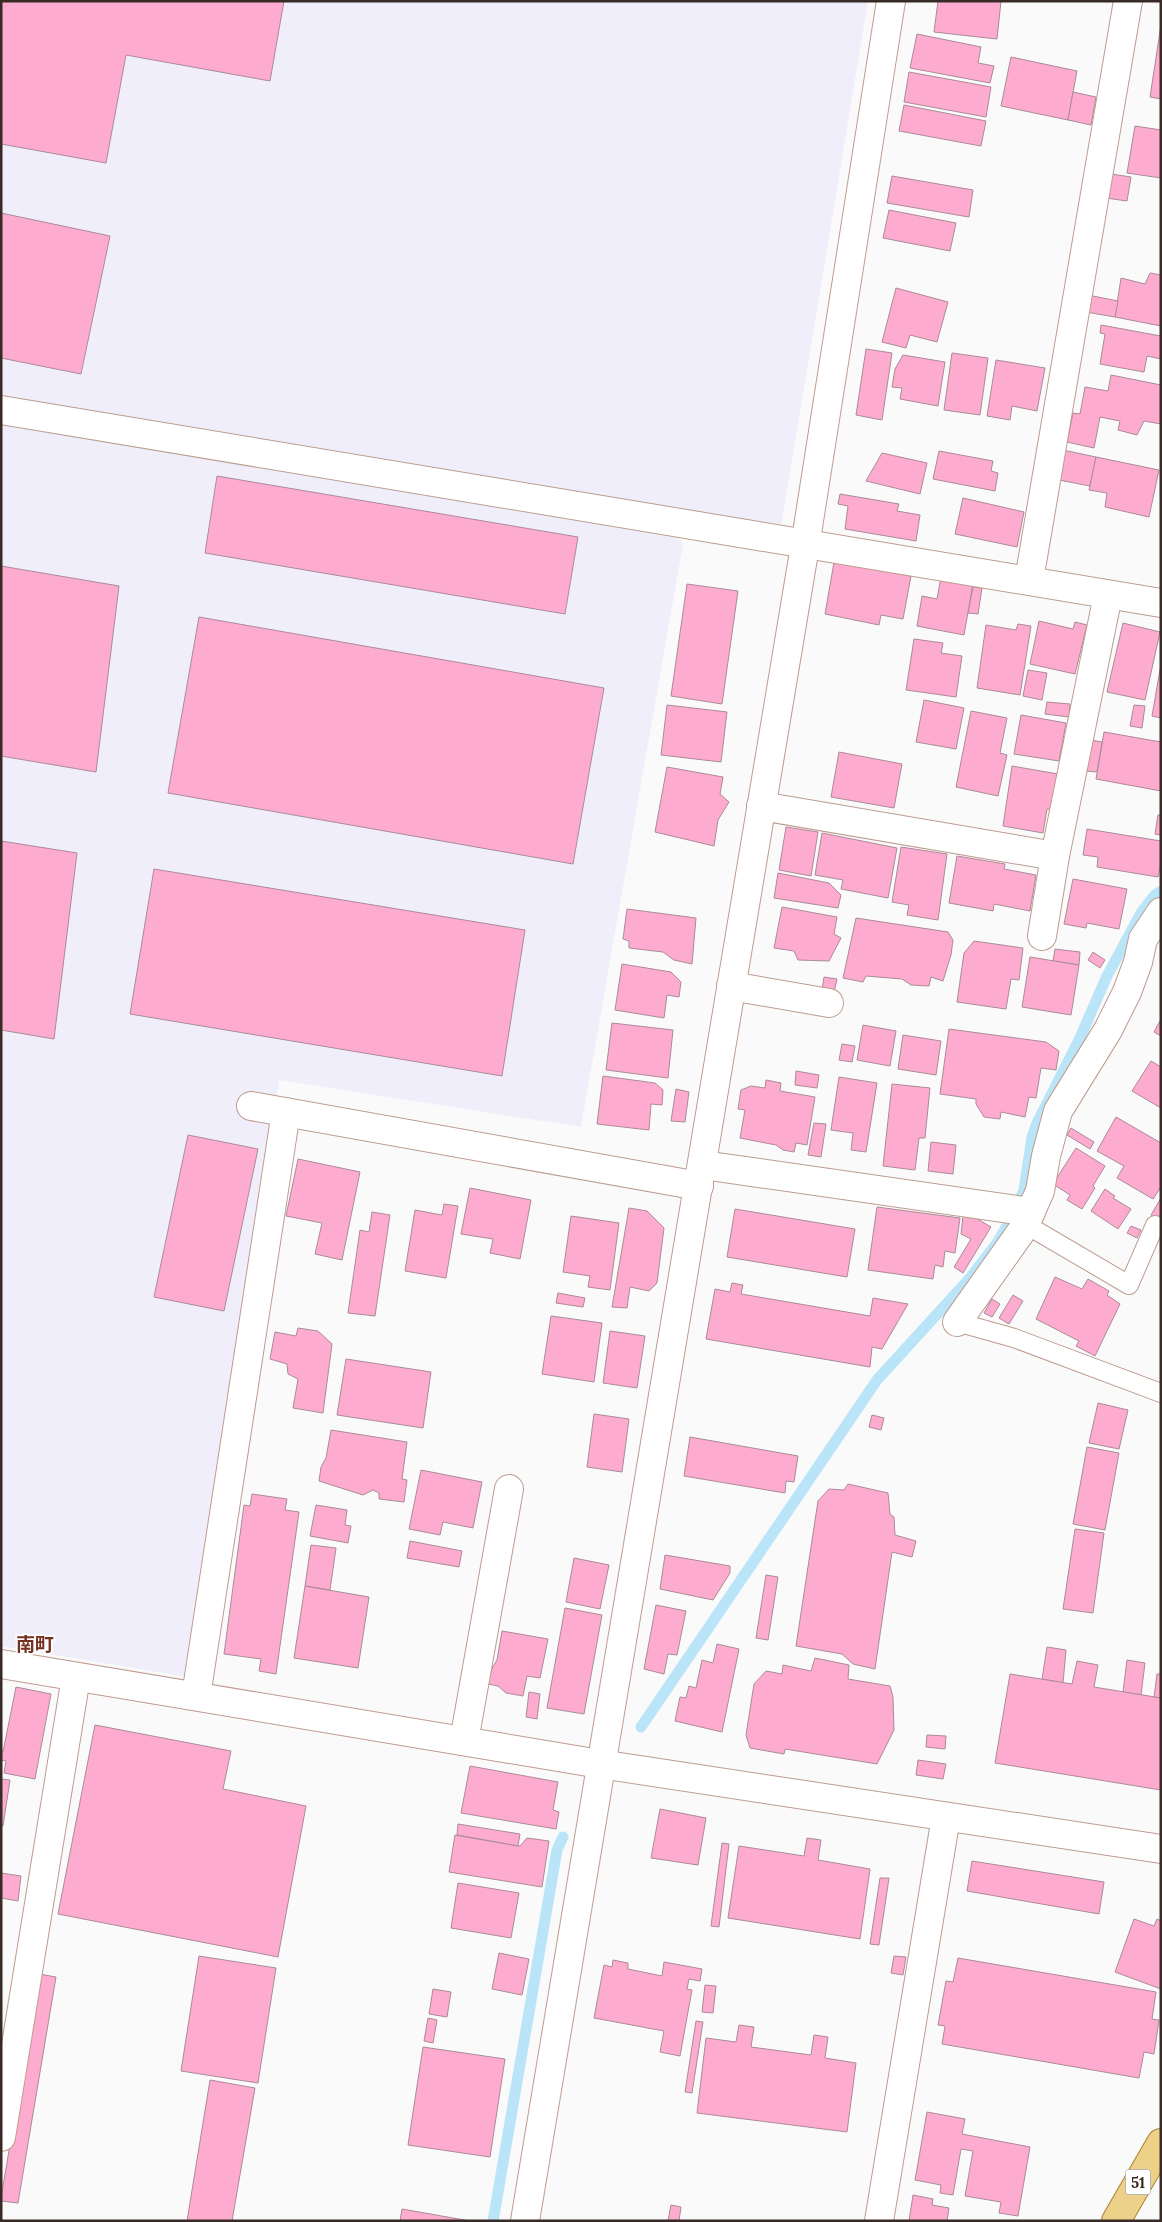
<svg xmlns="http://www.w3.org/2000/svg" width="1162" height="2222" viewBox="0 0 1162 2222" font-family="Lora,'Noto Sans JP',serif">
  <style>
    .industrial { fill: #f1eefc }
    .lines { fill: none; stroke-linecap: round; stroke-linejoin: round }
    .stream { stroke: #bae4f8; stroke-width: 11 }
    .building { fill: #fdaccf; stroke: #ab8a98 }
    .service-casing { stroke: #bd9c8f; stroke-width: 20 }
    .minor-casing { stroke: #bd9c8f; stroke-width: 30 }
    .tertiary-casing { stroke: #bd9c8f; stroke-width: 30 }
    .primary-casing { stroke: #a68231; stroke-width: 30 }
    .service { stroke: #fff; stroke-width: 18 }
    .minor { stroke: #fff; stroke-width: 28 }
    .tertiary { stroke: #fff; stroke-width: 28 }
    .primary { stroke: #edd188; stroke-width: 28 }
    .labels { text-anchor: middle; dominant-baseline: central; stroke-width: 4; stroke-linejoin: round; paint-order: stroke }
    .shield { fill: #fff; stroke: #746a66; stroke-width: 1 }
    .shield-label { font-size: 15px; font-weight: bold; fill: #382a25 }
    .quarter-label { font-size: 19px; font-weight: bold; fill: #753121; stroke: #fff }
  </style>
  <rect width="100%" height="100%" fill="#fafafa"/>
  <g class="industrial">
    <path d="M1,1H868L781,527L1,401Z"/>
    <path d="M1,423L677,538L683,544L581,1127L279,1080L187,1677L1,1646Z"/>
  </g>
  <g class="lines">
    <g class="stream">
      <path d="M641,1727L877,1380L970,1278L997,1243L1011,1219L1024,1190L1032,1137L1037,1123L1079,1040L1107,976L1141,913L1155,895L1161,891"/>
      <path d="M493,2221L557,1850L563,1837"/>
    </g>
  </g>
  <g class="building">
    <path d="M1,1H284L270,81L126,55L106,163L1,144Z"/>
    <path d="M938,1H1001L997,39L934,32Z"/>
    <path d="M1161,25V99L1150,97Z"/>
    <path d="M917,34L981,47L978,63L994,66L990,83L910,68Z"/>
    <path d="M1011,57L1077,71L1068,120L1001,106Z"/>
    <path d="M909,72L991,87L986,117L904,102Z"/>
    <path d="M1073,92L1096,97L1091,125L1068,120Z"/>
    <path d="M904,105L986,121L981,146L899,131Z"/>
    <path d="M1135,126L1161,130V178L1127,173Z"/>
    <path d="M1111,174L1131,177L1127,201L1106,198Z"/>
    <path d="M892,176L973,190L969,217L887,203Z"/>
    <path d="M889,210L956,223L950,251L883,238Z"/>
    <path d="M1,213L110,236L81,374L1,358Z"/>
    <path d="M1150,273L1161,275V326L1115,317L1121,278L1145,284Z"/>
    <path d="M896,288L948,302L937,342L910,335L906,348L882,342Z"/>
    <path d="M1088,295L1118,301L1115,317L1086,312Z"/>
    <path d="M1101,325L1161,336V359L1147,356L1144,372L1100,364L1105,334L1100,333Z"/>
    <path d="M866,349L892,353L882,420L856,415Z"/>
    <path d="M952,353L988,358L980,415L944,410Z"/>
    <path d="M903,355L945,362L938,406L900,399L902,388L892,387L895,369Z"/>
    <path d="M996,360L1045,368L1037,411L1012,406L1010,420L987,416Z"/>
    <path d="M1111,375L1161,385V424L1144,421L1137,435L1118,430L1120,421L1100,417L1094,448L1067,442L1073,413L1080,414L1085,387L1108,391Z"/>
    <path d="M1063,450L1096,457L1090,486L1059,480Z"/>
    <path d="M939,451L993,461L991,471L998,473L995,491L933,479Z"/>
    <path d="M882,453L927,463L920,494L866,481Z"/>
    <path d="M1096,457L1159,470L1149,517L1105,507L1107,493L1089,490Z"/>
    <path d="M217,476L578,537L565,614L205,553Z"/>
    <path d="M840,494L899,504L897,511L920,515L916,541L845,529L848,506L838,504Z"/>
    <path d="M963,498L1024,512L1017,547L955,534Z"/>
    <path d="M834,562L911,576L903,619L881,615L879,625L825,614Z"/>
    <path d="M1,566L119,586L96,772L1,756Z"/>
    <path d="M941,577L973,584L964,635L917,626L922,596L937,599Z"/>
    <path d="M687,584L738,591L722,704L671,696Z"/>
    <path d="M973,587L982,588L978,614L968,613Z"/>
    <path d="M199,617L604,688L573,864L168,793Z"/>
    <path d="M1039,621L1073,629L1075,622L1087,625L1075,674L1030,664Z"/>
    <path d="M1123,623L1160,632L1145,700L1107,692Z"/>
    <path d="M1018,624L1031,626L1020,695L977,688L986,625L1016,630Z"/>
    <path d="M914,639L943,643L941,653L962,656L956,697L906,690Z"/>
    <path d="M1161,664V718L1152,716Z"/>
    <path d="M1028,670L1047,673L1042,700L1023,696Z"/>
    <path d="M924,700L964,708L956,749L916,742Z"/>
    <path d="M1047,702L1070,704L1069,717L1045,714Z"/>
    <path d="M667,705L727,712L721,762L661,755Z"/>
    <path d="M1134,705L1145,706L1142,728L1130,726Z"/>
    <path d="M971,711L1007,718L1000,753L1007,755L998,796L956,787Z"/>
    <path d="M1021,715L1066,723L1059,761L1014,754Z"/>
    <path d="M1104,732L1161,742V791L1096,779Z"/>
    <path d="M1091,740L1102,742L1097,772L1086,771Z"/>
    <path d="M839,752L902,764L894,808L831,797Z"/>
    <path d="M1012,766L1058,774L1052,810L1047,809L1043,833L1003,826Z"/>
    <path d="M667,767L723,777L720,794L729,802L718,820L714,846L655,832Z"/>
    <path d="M1158,815H1161V835L1155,834Z"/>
    <path d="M786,827L818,832L811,876L779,870Z"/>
    <path d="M1087,829L1161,841V863L1158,877L1097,867L1098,857L1083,855Z"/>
    <path d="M822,833L897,848L888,898L841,889L843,880L815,875Z"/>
    <path d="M1,841L77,853L54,1039L1,1030Z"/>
    <path d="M901,847L947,854L938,920L907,915L909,905L892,902Z"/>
    <path d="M957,856L1005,864L1004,869L1036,875L1030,911L994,904L993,911L949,903Z"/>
    <path d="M154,869L525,930L502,1076L130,1014Z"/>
    <path d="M778,873L829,883L841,895L838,908L774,898Z"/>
    <path d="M1073,879L1127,889L1119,929L1087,923L1086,928L1064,924Z"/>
    <path d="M782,907L837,917L834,934L841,938L829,961L798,960L794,951L774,948Z"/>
    <path d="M627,909L696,918L692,964L674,960L663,952L629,948V941L623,939Z"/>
    <path d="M856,918L948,932L953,940L951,955L943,981L931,977L929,986L911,985L902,979L866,976L863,982L843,978Z"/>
    <path d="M974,941L1023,948L1019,980L1011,979L1006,1009L957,1002L964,953Z"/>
    <path d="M1055,949L1080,952L1079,965L1053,961Z"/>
    <path d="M1093,952L1105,960L1100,968L1088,960Z"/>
    <path d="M1030,957L1079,965L1071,1015L1022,1007Z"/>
    <path d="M622,964L671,972L681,982L679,997L667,995L664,1018L615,1010Z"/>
    <path d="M824,977L837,979L834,992L822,990Z"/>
    <path d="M1161,1019V1036L1154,1032Z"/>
    <path d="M612,1023L673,1030L668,1078L606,1070Z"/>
    <path d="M863,1025L896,1031L890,1066L857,1060Z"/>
    <path d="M949,1029L1046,1042L1059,1051L1056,1070L1041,1068L1036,1098L1029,1097L1025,1117L1001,1112L1000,1119L984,1117L976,1104V1099L940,1094Z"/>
    <path d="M903,1035L941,1041L936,1075L898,1069Z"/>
    <path d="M842,1044L855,1046L852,1062L839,1060Z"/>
    <path d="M1151,1061L1161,1067V1108L1132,1091Z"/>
    <path d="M796,1071L819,1075L817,1088L795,1085Z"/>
    <path d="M603,1076L655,1083L663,1090L662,1105L651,1104L649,1130L597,1124Z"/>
    <path d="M839,1077L877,1083L866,1152L851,1150L853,1133L831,1130Z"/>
    <path d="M766,1080L781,1083L780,1091L815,1097L807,1145L796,1143L794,1152L783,1150L776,1145L740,1138L745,1110L738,1109L741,1090L751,1086L765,1088Z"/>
    <path d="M892,1084L930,1088L925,1138H919L915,1170L883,1166Z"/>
    <path d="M676,1089L689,1092L685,1122L671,1121Z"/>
    <path d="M1116,1117L1161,1143V1187L1153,1199L1117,1178L1124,1166L1097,1151Z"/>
    <path d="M814,1123L826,1124L821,1157L808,1155Z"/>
    <path d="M1071,1128L1094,1142L1090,1149L1067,1135Z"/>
    <path d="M188,1135L258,1149L224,1311L154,1297Z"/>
    <path d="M931,1142L956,1145L953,1174L928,1171Z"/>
    <path d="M1076,1148L1105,1166L1093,1186L1095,1188L1082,1209L1067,1200L1070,1195L1053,1184Z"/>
    <path d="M298,1159L360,1172L342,1260L315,1254L322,1223L286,1216Z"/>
    <path d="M470,1188L531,1200L520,1259L490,1253L493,1239L461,1234Z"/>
    <path d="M1105,1189L1115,1196L1113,1198L1131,1209L1118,1229L1091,1211Z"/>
    <path d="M1161,1198V1214L1158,1219L1151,1215Z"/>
    <path d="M444,1204L458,1206L446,1278L405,1271L415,1210L442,1215Z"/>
    <path d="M877,1207L960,1218L955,1253L945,1251L943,1267L935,1265L933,1279L868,1270Z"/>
    <path d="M629,1208L647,1211L664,1228L657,1283L649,1291L630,1287L627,1308L612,1307Z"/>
    <path d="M735,1209L855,1229L847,1277L727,1257Z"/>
    <path d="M372,1212L390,1215L375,1316L348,1313L360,1230L369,1232Z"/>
    <path d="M571,1216L619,1223L610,1290L588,1287L590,1276L563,1272Z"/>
    <path d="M963,1216L974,1217L991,1227L963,1273L954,1267L971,1239L961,1234Z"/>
    <path d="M1131,1226L1141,1230L1137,1238L1127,1233Z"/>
    <path d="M1055,1277L1082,1289L1088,1279L1109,1291L1107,1295L1120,1304L1095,1356L1076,1346L1079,1341L1036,1319Z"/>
    <path d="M732,1283L743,1285L741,1294L870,1316L873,1298L908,1304L882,1349L872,1347L870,1367L706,1339L715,1289L730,1292Z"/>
    <path d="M558,1293L585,1298L583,1307L556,1303Z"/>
    <path d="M1013,1295L1023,1301L1009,1324L999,1318Z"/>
    <path d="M992,1299L1000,1304L992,1317L984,1313Z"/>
    <path d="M551,1316L602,1323L594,1382L542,1374Z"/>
    <path d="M298,1328L318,1331L332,1344L323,1413L293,1408L298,1379L288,1374L287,1364L270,1359L275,1332L296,1336Z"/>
    <path d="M610,1331L645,1336L637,1388L603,1383Z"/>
    <path d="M346,1359L431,1372L423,1428L337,1415Z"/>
    <path d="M1098,1403L1128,1410L1119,1449L1089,1443Z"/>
    <path d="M594,1414L629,1419L622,1472L587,1467Z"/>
    <path d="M872,1415L884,1418L881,1430L869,1427Z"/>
    <path d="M331,1430L407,1442L402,1479L407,1480L404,1502L379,1499V1493L373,1490L363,1495L319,1481L321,1467L326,1458Z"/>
    <path d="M690,1437L798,1456L794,1482L786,1481L785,1493L684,1476Z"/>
    <path d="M1087,1447L1119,1453L1105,1530L1073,1524Z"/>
    <path d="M421,1470L482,1482L473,1528L443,1522L440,1535L409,1529Z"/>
    <path d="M848,1484L888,1493L890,1514L894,1517L895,1535L916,1541L912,1557L892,1552L875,1669L853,1664L842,1654L796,1646L818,1501L829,1489L844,1490Z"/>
    <path d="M252,1494L287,1499L285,1510L299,1512L276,1674L259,1671L261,1659L224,1654L244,1505L250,1506Z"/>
    <path d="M316,1505L347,1510L345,1525L351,1526L348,1543L310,1536Z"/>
    <path d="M1075,1529L1104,1533L1093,1613L1063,1609Z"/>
    <path d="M410,1541L462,1551L459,1567L407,1558Z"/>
    <path d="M311,1545L336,1548L330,1590L305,1586Z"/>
    <path d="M665,1555L730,1566V1573L713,1600L660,1589Z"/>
    <path d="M574,1558L609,1565L600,1609L566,1602Z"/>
    <path d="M766,1575L778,1577L768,1640L756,1638Z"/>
    <path d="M305,1586L369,1597L358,1668L294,1658Z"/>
    <path d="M656,1605L686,1611L677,1655L668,1654L664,1674L644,1669Z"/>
    <path d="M565,1608L602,1615L584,1714L547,1708Z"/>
    <path d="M502,1631L548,1639L540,1678L527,1676L523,1696L506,1693L498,1686L488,1684L491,1670L497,1660Z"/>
    <path d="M717,1644L739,1649L722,1732L675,1721L680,1697L686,1698L689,1686L696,1688L702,1660L713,1663Z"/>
    <path d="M1047,1647L1066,1650L1063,1683L1042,1679Z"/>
    <path d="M815,1658L849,1665L848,1679L890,1686L893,1697L894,1730L877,1764L785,1749L784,1754L750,1748L746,1735L754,1684L766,1671L782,1674L783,1665L811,1671Z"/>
    <path d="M1127,1660L1145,1663L1141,1695L1123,1692Z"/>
    <path d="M1077,1661L1098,1665L1094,1687L1161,1698V1790L995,1763L1010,1674L1072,1684Z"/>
    <path d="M1157,1674H1161V1698L1154,1697Z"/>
    <path d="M16,1687L51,1694L35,1779L4,1773L6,1761L1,1760V1751L3,1752Z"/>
    <path d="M529,1692L540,1694L537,1719L526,1717Z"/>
    <path d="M95,1725L231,1751L223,1789L306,1806L278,1957L58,1914Z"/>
    <path d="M927,1735L946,1736L945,1749L926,1747Z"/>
    <path d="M918,1760L946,1764L943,1779L916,1775Z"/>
    <path d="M470,1766L558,1782L553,1810L559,1812L556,1829L461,1813Z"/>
    <path d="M1,1779L10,1780L3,1826H1Z"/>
    <path d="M660,1809L706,1818L698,1865L651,1858Z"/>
    <path d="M458,1824L520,1834L518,1846L457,1835Z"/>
    <path d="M455,1835L518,1846H520L527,1838L549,1841L542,1887L449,1872Z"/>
    <path d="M807,1838L821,1840L818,1860L870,1869L860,1939L728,1918L739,1846L804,1856Z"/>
    <path d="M722,1843L729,1844L719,1927L711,1926Z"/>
    <path d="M972,1861L1104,1882L1099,1914L967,1891Z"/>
    <path d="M1,1873L21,1876L18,1901L1,1898Z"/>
    <path d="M880,1878H889L879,1945L870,1944Z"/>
    <path d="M458,1883L519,1893L511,1938L451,1928Z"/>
    <path d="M1134,1919L1154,1926L1157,1919L1161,1921V1989L1115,1972Z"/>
    <path d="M499,1953L529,1959L522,1995L492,1989Z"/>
    <path d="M199,1956L276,1968L258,2083L181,2071Z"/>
    <path d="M894,1956L906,1957L903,1975L891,1973Z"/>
    <path d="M958,1958L1156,1992L1152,2019L1159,2020L1154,2054L1144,2052L1139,2078L942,2044L945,2026L938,2025L946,1981L953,1982Z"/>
    <path d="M613,1960L628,1963V1969L662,1976L664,1962L702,1969L700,1981L689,1979L687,1989L692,1990L680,2056L660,2052L664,2031L594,2018L604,1965L612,1967Z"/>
    <path d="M39,1974L56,1977L18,2203L1,2201V2198Z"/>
    <path d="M705,1985L716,1986L713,2013L702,2012Z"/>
    <path d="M433,1989L451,1992L447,2017L429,2014Z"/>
    <path d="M428,2018L437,2020L433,2043L424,2041Z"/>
    <path d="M696,2021L703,2022L692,2093L685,2092Z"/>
    <path d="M739,2025L754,2027L751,2047L811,2055L814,2035L828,2037L825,2058L856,2063L847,2132L697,2113L706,2038L736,2042Z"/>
    <path d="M423,2047L505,2059L490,2157L408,2145Z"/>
    <path d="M210,2080L255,2088L232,2221H187Z"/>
    <path d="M927,2112L965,2119L962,2134L1030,2147L1018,2216L999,2213L1001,2202L965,2196L973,2151L961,2149L953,2195L940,2193L941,2185L915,2180Z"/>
    <path d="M913,2195L933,2199L932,2205L949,2208L947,2221H909Z"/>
    <path d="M671,2205L681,2207L679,2221H668Z"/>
    <path d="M402,2209L470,2221H400Z"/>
  </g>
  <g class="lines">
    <g class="service-casing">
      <g id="service">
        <path d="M1025,1224L1129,1285L1155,1225"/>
        <path d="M957,1322L1014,1338L1161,1393"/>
      </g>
    </g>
    <g class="minor-casing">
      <g id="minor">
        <path d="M1,410L1161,603"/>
        <path d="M1029,580L1128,1"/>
        <path d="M761,806L1055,856"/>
        <path d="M1042,936L1055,856L1108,595"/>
        <path d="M731,986L829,1003"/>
        <path d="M251,1106L699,1186"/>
        <path d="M703,1165L1031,1212"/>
        <path d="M957,1322L1023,1229L1040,1191L1046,1156L1058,1111L1108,1030L1127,992L1138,962L1143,939L1161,912"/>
        <path d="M1,1664L600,1764L1161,1849"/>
        <path d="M196,1696L286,1112"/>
        <path d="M464,1741L509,1489"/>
        <path d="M1,2137L76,1677"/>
        <path d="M879,2221L946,1817"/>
      </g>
    </g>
    <g class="tertiary-casing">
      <path id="tertiary" d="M525,2221L805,546L891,1"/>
    </g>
    <g class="primary-casing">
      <path id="primary" d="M1116,2221L1161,2143"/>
    </g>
    <use href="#service" class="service"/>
    <use href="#minor" class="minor"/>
    <use href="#tertiary" class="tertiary"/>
    <use href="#primary" class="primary"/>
  </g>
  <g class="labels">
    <rect class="shield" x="1125.5" y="2169.5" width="25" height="25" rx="4"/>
    <g class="shield-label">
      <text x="1138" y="2182">51</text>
    </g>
    <g class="quarter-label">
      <text x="35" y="1644">南町</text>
    </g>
  </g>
  <rect width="1162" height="2222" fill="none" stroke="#382a25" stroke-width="5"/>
</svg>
